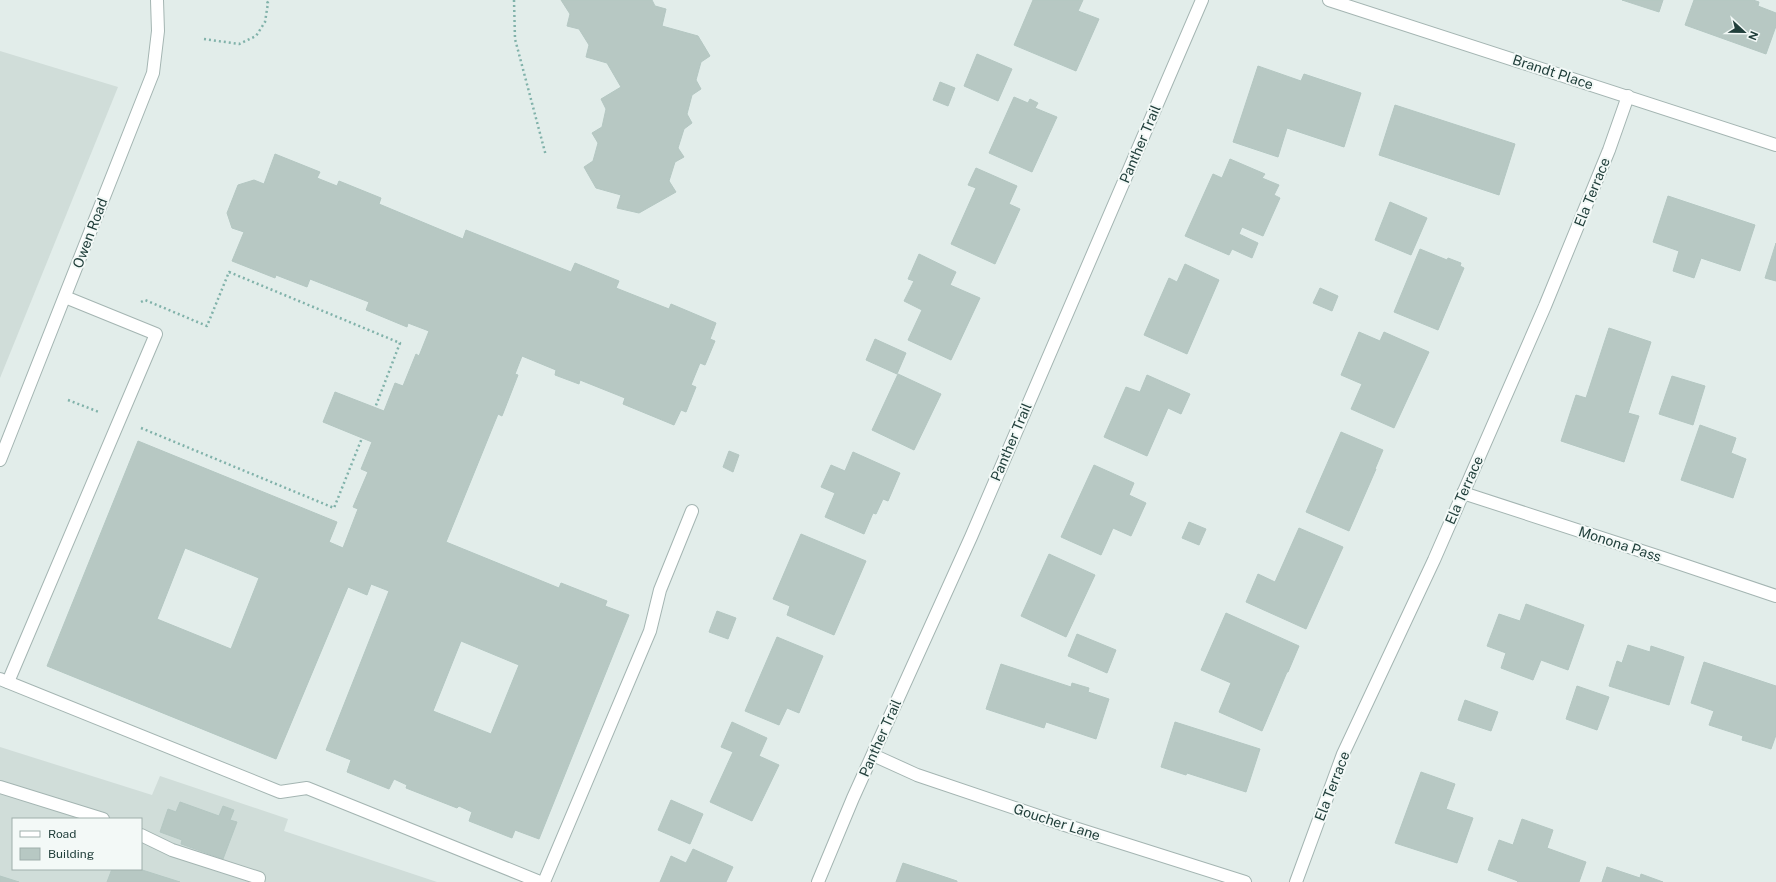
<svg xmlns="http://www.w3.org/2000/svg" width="1776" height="882" viewBox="0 0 1776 882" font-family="'Public Sans',sans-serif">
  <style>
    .built { fill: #d0ddd9; fill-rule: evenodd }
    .building { fill: #b7c8c3; stroke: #b4c7c2; fill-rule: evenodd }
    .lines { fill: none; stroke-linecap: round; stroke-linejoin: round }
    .service-casing { stroke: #a4b5b2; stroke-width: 14 }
    .minor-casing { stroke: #a4b5b2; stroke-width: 14 }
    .path { stroke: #81b2aa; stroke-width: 2.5; stroke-dasharray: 2 3; stroke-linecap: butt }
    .service { stroke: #fff; stroke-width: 12 }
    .minor { stroke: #fff; stroke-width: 12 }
    .labels { text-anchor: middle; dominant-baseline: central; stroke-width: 4; stroke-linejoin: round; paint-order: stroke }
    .street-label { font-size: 14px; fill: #213f3b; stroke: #f3f9f7 }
  </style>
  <rect width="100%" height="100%" fill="#e2edea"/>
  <g class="built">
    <path d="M0,51L118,87L0,378Z"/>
    <path d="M0,747L152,795L160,776L288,819L284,831L437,882H0ZM13,819H141V869H13Z"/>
  </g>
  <g class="building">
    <path d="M561,0H652L655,6L666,9L662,26L698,36L710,56L701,62L696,80L701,89L692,95L687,114L692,123L684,129L678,148L684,157L675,162L669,181L676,192L639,213L617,208L621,195L596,188L584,167L593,161L598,143L592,133L602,127L606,109L601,99L621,87L607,63L586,57L589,45L579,29L567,26L570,14Z"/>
    <path d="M1033,0H1083L1078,11L1099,19L1076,71L1014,45Z"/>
    <path d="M1622,0H1663L1659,12Z"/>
    <path d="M1694,0H1753L1759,2L1758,6L1776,13V26L1766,54L1685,25Z"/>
    <path d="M977,54L1012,69L998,101L964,86Z"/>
    <path d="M1258,66L1301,81L1304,74L1361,93L1344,147L1287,128L1278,157L1233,142Z"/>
    <path d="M940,82L955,88L948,106L933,100Z"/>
    <path d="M1014,97L1028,103L1030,99L1038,103L1035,108L1057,117L1032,172L989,153Z"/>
    <path d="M1395,105L1515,144L1499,195L1379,155Z"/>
    <path d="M275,154L320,172L317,178L337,186L339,181L381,198L379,204L463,239L466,230L571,272L575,263L619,281L616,288L669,309L671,304L716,323L710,339L715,341L705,365L700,363L691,385L696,387L686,412L681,410L674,425L623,404L625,398L580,380L579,384L555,375L556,370L522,356L515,374L518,375L502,416L498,414L446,542L559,588L561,583L607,601L605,606L629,615L539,839L515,830L512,838L469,821L472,812L459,806L457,808L406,788L407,785L394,779L389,789L347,772L351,760L326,750L389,591L371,584L367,595L348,587L276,759L47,666L138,441L337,522L329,542L343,548L358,509L353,507L368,472L361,469L372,442L323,422L335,392L384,411L395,383L403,386L416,354L419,356L429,331L408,323L407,327L366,310L369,302L310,279L307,287L276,275L275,278L232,261L244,232L232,228L227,213L238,185L254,180L264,184ZM185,548L259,578L231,649L157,619ZM461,641L519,665L491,734L433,711Z"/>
    <path d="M1230,159L1265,174L1262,178L1279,185L1274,195L1280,198L1263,236L1242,227L1239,234L1258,243L1252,258L1232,249L1229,255L1185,236L1213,174L1222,178Z"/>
    <path d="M976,168L1017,186L1009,204L1020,209L995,264L951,244L976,188L968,185Z"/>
    <path d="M1668,196L1755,225L1740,271L1701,258L1694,278L1673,271L1679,251L1653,242Z"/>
    <path d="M1390,202L1427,218L1411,255L1375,240Z"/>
    <path d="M1776,243V281L1765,278Z"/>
    <path d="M1420,249L1447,260L1448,258L1461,263L1460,266L1464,268L1438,330L1394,312Z"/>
    <path d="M919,254L956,272L950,285L980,298L951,360L908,340L922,310L904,301L914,281L908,279Z"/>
    <path d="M1185,264L1219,280L1187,354L1144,335L1169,278L1177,282Z"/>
    <path d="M1320,288L1338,296L1332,311L1313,303Z"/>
    <path d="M1609,328L1651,342L1628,413L1639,416L1624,462L1561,441L1576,395L1586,398Z"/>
    <path d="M1359,332L1380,341L1384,332L1429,352L1394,428L1351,409L1362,384L1341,375Z"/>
    <path d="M875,339L906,353L897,374L866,360Z"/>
    <path d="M898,374L941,394L914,450L872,430Z"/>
    <path d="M1147,375L1190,394L1181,414L1168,408L1147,456L1104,437L1126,387L1140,392Z"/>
    <path d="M1672,376L1705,386L1693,425L1659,414Z"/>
    <path d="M1700,425L1736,438L1731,453L1746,459L1733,498L1681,480Z"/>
    <path d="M1341,432L1383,450L1375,469H1376L1349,531L1306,512Z"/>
    <path d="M729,451L739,455L733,472L723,467Z"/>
    <path d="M853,452L900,473L888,501L883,499L876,514L873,513L864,534L825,517L835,493L821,487L831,465L845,471Z"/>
    <path d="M1094,465L1134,483L1129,495L1146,503L1131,536L1113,528L1101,555L1061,537Z"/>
    <path d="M1189,522L1206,529L1199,545L1182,538Z"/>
    <path d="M1299,528L1343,547L1306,629L1246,602L1258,574L1275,582Z"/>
    <path d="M801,534L866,561L834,635L787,615L790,606L773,599Z"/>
    <path d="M1049,554L1095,575L1066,637L1021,616Z"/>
    <path d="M1526,604L1584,625L1568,670L1541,660L1533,680L1501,668L1506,653L1487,646L1499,614L1520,621Z"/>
    <path d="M717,611L736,618L728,639L709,632Z"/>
    <path d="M1226,613L1299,646L1288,672H1287L1262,731L1219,712L1231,683L1201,670Z"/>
    <path d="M1077,634L1116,650L1107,673L1068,656Z"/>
    <path d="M777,637L823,656L799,713L787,708L779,725L745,711Z"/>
    <path d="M1628,645L1650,652L1651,646L1684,657L1669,705L1609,686L1617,661L1622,663Z"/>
    <path d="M1704,662L1776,686V735L1771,749L1742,740L1743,736L1709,725L1714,711L1691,703Z"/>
    <path d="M1001,664L1071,687L1072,683L1089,688L1088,692L1109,699L1096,739L1046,722L1044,728L986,709Z"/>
    <path d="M1577,686L1609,697L1597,730L1566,719Z"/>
    <path d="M1465,700L1498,712L1491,731L1458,720Z"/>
    <path d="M732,722L767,738L759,756L779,765L752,821L710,802L733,752L721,747Z"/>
    <path d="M1175,722L1260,749L1246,792L1187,773L1186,775L1161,767Z"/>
    <path d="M1421,772L1455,784L1446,809L1473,818L1457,863L1395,843Z"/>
    <path d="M671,800L703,814L690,844L658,830Z"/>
    <path d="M180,802L219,816L223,806L234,810L230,820L237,822L223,859L181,844L182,840L160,832L168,809L176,812Z"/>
    <path d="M1522,819L1553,830L1547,848L1586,862L1579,882H1517L1518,881L1488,870L1499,840L1513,845Z"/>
    <path d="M693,849L733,867L726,882H660L671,856L686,863Z"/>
    <path d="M903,863L957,881V882H896Z"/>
    <path d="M1607,867L1640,878L1641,874L1663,882H1602Z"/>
    <path d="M112,869H139L180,882H107Z"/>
    <path d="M0,876L19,882H0Z"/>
  </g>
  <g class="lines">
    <g class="service-casing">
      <g id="service">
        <path d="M0,679L280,792L307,788L540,882"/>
        <path d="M8,682L156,334L65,297"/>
        <path d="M0,787L103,819"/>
        <path d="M141,835L172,850L259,878L258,882"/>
        <path d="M544,882L650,631L660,590L692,511"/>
      </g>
    </g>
    <g class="minor-casing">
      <g id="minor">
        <path d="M1329,0L1776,145"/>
        <path d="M0,460L153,73L158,31L157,0"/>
        <path d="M1463,493L1663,558L1776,596"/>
        <path d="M873,755L917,775L1065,825L1245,882"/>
        <path d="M818,882L853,798L971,537L1202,0"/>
        <path d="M1296,882L1343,754L1434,560L1545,306L1609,150L1628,96"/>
      </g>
    </g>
    <g class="path">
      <path d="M514,0L515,39L546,156"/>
      <path d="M204,39L239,44L256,36L265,22L268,3L266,0"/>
      <path d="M141,302L145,300L207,326L229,272L400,343L375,408"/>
      <path d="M68,400L99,412"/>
      <path d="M141,428L334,508L362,438"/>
    </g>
    <use href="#service" class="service"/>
    <use href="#minor" class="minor"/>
  </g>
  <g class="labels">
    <g class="street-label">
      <text transform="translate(1553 72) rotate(18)">Brandt Place</text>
      <text transform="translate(1140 144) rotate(-67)">Panther Trail</text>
      <text transform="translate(1592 192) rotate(-68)">Ela Terrace</text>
      <text transform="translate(90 233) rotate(-69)">Owen Road</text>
      <text transform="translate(1011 442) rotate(-67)">Panther Trail</text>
      <text transform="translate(1464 490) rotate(-66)">Ela Terrace</text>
      <text transform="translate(1620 544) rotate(18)">Monona Pass</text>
      <text transform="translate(880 738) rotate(-66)">Panther Trail</text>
      <text transform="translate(1332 786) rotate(-69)">Ela Terrace</text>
      <text transform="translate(1057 822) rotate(18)">Goucher Lane</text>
    </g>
  </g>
  <rect x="12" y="818" width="130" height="52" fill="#f3f9f7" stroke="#9fafac"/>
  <rect x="20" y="831" width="20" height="6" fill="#ffffff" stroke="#9fafac"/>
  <text x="48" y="838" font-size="12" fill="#213f3b">Road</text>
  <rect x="20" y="848" width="20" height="12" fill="#b7c8c3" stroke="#9fafac"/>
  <text x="48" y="858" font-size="12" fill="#213f3b">Building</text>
  <g transform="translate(1744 32) rotate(112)" stroke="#f3f9f7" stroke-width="3" paint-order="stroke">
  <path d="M0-3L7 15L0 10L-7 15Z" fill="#213f3b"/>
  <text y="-6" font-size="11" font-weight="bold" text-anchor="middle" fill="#213f3b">N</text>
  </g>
</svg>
